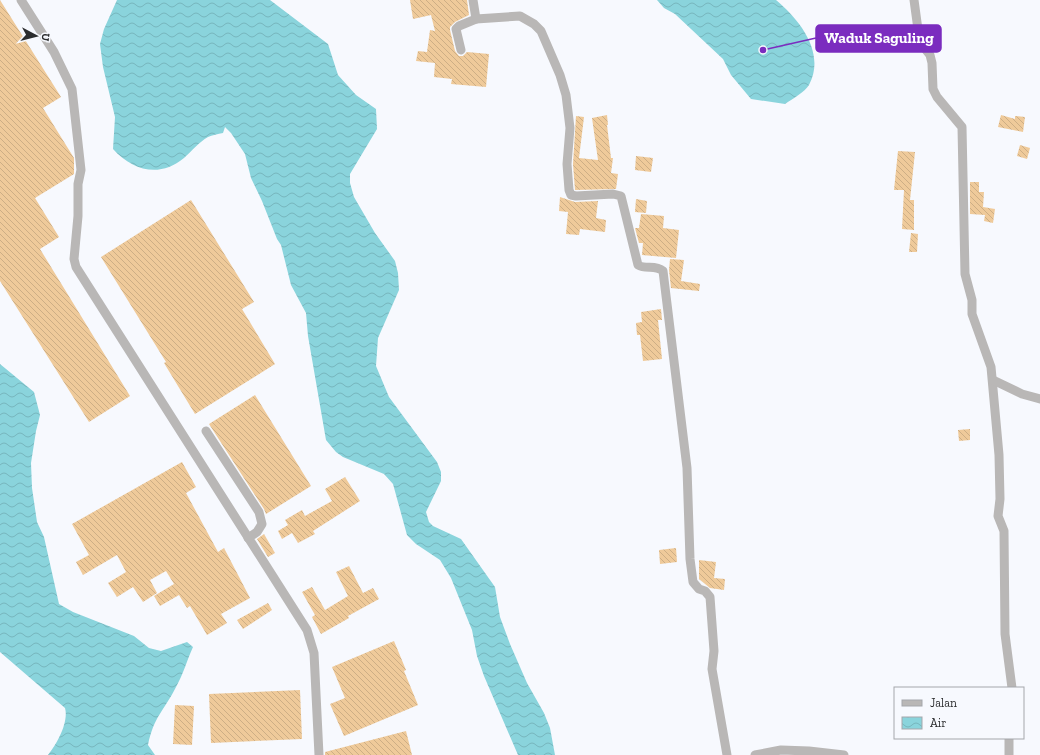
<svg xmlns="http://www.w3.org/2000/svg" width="1040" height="755" viewBox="0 0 1040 755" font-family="'Zilla Slab',serif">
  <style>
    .water { fill: url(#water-waves) }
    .building { fill: url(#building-back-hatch) }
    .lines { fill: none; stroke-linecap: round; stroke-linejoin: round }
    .minor { stroke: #b9b7b6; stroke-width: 9 }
    .leader { fill: none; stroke: #7b2cbf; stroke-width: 1.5 }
    .callout-dot { fill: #7b2cbf; stroke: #f7f9fe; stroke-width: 1.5 }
    .callout { fill: #7b2cbf; stroke: #7b2cbf; stroke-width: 1.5 }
    .callout-label { font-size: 15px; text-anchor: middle; font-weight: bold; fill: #fff }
  </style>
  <defs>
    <pattern id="water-waves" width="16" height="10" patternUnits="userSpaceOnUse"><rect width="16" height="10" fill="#8ad4dc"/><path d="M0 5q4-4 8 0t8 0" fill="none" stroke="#77b6bd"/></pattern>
    <pattern id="building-back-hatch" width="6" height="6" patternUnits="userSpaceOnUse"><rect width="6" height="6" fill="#efca9a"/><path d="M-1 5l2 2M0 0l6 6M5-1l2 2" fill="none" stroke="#cdae85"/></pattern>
  </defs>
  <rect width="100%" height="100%" fill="#f7f9fe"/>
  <g class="water">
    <path d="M117,0H270L328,44L338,75L356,95L376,109L377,129L350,174V183L354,197L375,233L395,261L398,273L399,290L378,338L376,366L389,397L437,462L441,472V481L426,512L429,522L433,526L461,539L495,587L500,617L510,644L527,683L544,713L550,728L555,755H518L484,676L477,656L472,630L451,578L440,560L416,544L407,535L393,484L384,474L343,457L336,452L326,440L308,336L306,313L291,285L281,245L277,239L262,201L251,178L245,154L231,133L225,127L223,133C218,134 212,135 208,137C199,142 192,151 184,158C160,178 133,171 113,149L115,117L103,67L100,44L104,29Z"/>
    <path d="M657,0H776C800,20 826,53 809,85C805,92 792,99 785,104L751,99L731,75L723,59L675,14L664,8Z"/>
    <path d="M0,364L34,392L40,415L36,431L31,463L32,488L37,522L44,537L59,604L73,612L134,636L149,648L161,651L187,642L193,647C187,660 183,675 176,687C164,711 154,716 148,745L155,755H48C57,744 69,722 65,708L0,652Z"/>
  </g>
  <g class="building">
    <path d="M0,0L61,97L43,108L74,158V174L35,198L59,237L40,249L130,396L89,422L0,281Z"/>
    <path d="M410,0H467L469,15L455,22L450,27V30L455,51L459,56H463L467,52L489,54L486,87L451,84L452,79L434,77L435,63L416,61L418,51L427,52L430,30L435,31L431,15L413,19Z"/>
    <path d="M607,115L608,125H607L611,158H613L611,173L618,174L616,189L575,190L573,164L576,116L584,117L579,158L598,160L592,118Z"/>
    <path d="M1001,115L1015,119V116L1025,117L1023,132L998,127Z"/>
    <path d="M1020,145L1030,148L1027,159L1017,156Z"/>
    <path d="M898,151L915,152L910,200H914V230L902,229L904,190H894Z"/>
    <path d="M636,156L653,158L651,172L635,170Z"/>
    <path d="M970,182H979V192H984L983,207L995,209L993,223L984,221L985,215L970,214Z"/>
    <path d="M560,197L575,202L598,201L596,218L606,220L605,232L580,229L579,235L566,234L568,212L559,211Z"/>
    <path d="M636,199L647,201L646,213L635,212Z"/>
    <path d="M191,200L254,302L242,309L275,364L195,414L164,363L166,362L101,257Z"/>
    <path d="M641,214L664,216L663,228L679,230L676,258L642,255L643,243H639L635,228H639Z"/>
    <path d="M911,233L918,234L917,252H909Z"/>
    <path d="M670,259L684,260L681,281L700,284L699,291L671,288L669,270Z"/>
    <path d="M661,309L662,320H658L662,359L643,361L640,335H637L636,323L642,322L641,312Z"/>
    <path d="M255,395L311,486L266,514L264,509L209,424Z"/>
    <path d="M970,429V440L959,441L958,430Z"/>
    <path d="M182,462L196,487L186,493L218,552L224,548L250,598L221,614L227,623L207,635L190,606L187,608L179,595L160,606L154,596L174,584L166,571L150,580L157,593L143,602L133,587L117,597L108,583L126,572L117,555L83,575L76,562L89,555L72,524Z"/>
    <path d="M345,477L360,501L313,531L315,534L298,543L292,533L282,539L278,531L288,525L285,520L302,510L305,516L332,501L325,489Z"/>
    <path d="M264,534L275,553L268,557L257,539Z"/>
    <path d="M676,548L677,562L660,564L659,550Z"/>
    <path d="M699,560L716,562L714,578L725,579L724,590L710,588L699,579Z"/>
    <path d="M349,566L363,593L373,588L379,599L348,616L349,618L321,634L312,617L315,615L302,592L312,587L325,610L348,596L336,572Z"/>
    <path d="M268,603L272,610L243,629L237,620Z"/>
    <path d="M394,641L406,670L404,671L418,705L344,736L330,704L345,698L332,667Z"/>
    <path d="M300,690L302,739L211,743L209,694Z"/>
    <path d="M175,705L194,706L192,745L173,744Z"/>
    <path d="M406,731L412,755H325V752Z"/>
  </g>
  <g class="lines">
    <g class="minor">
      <path d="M21,0L54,52L72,89L81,170L78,184V216L74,259L76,267L307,630L314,653L319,755"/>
      <path d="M914,0L919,37L922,45L930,55L932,63L933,89L937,97L962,127L965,274L972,300V314L991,367L999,455L1000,499L998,516L1004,531L1005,634L1012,688"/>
      <path d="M476,19L520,16L534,24L541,31L560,75L566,95L570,128L567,164L569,190L571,195L576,196L613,194L621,196L638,265C646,270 655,264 663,271L687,468L690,559L693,582L699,589L705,591L710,597L714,651L712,669L727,755"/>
      <path d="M461,50L456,29L459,26L476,19L473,0"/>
      <path d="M993,380L1022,394L1040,399"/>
      <path d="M206,431L259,512L262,524L257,532L248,538"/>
      <path d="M755,755L781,750L809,751L844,755"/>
      <path d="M1009,755V738"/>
    </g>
  </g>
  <path class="leader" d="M763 50L816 38"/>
  <circle class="callout-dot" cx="763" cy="50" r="4"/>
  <rect class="callout" x="816" y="25" width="125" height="27" rx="4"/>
  <g class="callout-label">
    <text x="879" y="43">Waduk Saguling</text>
  </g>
  <rect x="894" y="687" width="130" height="52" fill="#f7f9fe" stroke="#a5a7ab"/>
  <rect x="902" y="700" width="20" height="6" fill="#b9b7b6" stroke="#a5a7ab"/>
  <text x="930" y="707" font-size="12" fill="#2b2c2e">Jalan</text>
  <rect x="902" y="717" width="20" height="12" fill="url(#water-waves)" stroke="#a5a7ab"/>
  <text x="930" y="727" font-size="12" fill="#2b2c2e">Air</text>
  <g transform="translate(36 36) rotate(97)" stroke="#f7f9fe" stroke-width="3" paint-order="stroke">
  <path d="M0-3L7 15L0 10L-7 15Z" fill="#2b2c2e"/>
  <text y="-6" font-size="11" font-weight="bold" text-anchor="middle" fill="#2b2c2e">U</text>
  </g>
</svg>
